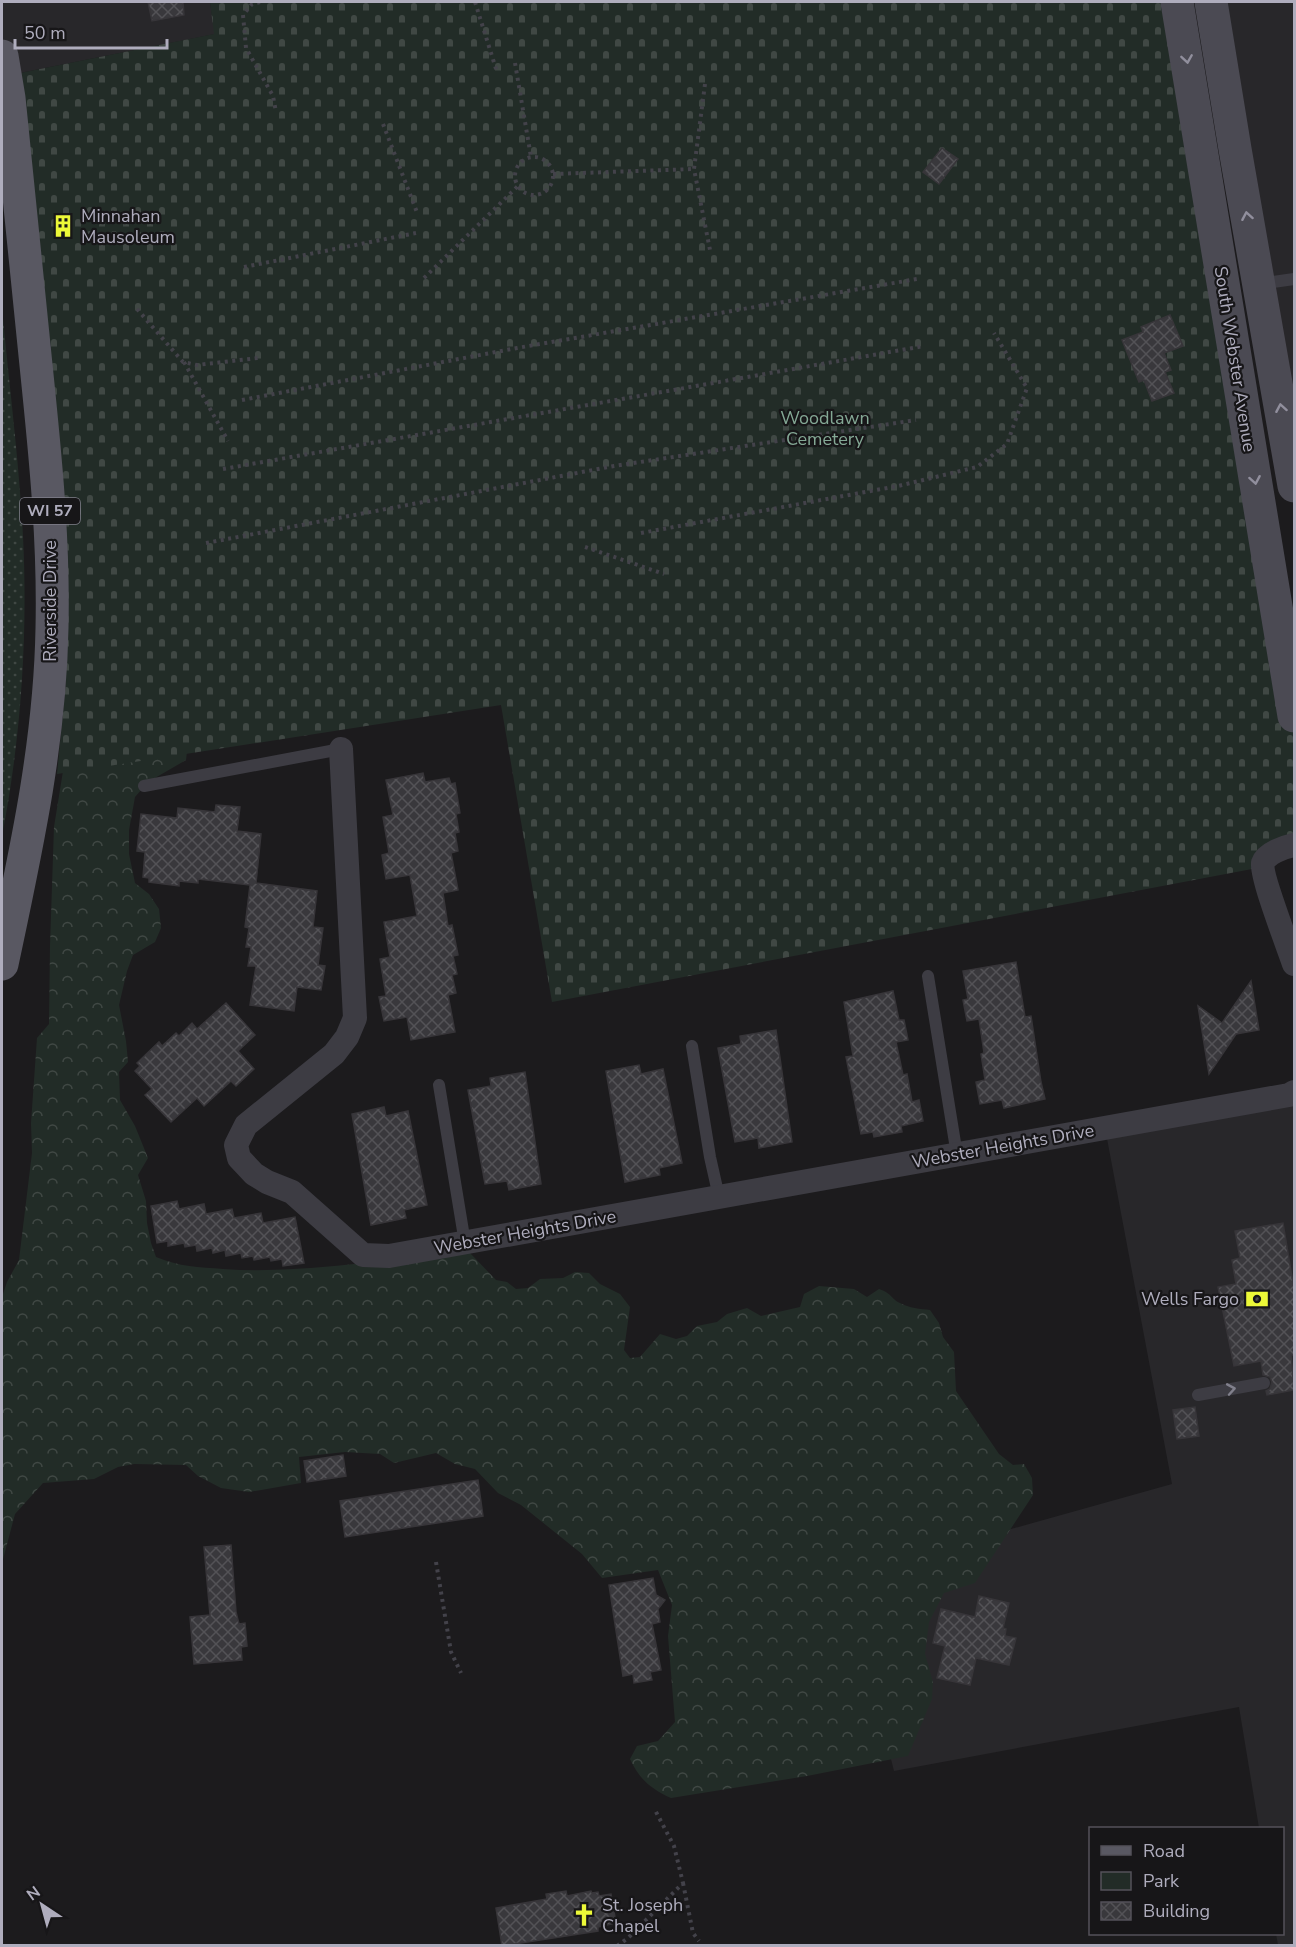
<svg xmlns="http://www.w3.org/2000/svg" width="1296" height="1947" viewBox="0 0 1296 1947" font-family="'Nunito Sans',sans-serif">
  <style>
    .built { fill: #28272a }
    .green { fill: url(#green-dots) }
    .forest { fill: url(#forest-crowns) }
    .cemetery { fill: url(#cemetery-stones) }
    .building { fill: url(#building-cross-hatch); stroke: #373539; stroke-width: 1.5 }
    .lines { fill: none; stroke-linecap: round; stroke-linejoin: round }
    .path { stroke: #43424a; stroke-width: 4; stroke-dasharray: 3 4.5; stroke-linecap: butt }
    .service { stroke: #3d3c43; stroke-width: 12 }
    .minor { stroke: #3d3c43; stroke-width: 24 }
    .secondary { stroke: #4b4a53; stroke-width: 33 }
    .primary { stroke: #595862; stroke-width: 33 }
    .oneway { stroke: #918f9d }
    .oneway2 { stroke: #81808c }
    .labels { text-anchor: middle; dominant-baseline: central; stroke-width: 4.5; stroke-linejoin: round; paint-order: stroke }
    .shield { fill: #171618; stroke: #81808c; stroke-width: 1.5 }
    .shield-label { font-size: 16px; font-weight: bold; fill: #afadbd }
    .poi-label { font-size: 18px; fill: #afadbd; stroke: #171618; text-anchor: start }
    .street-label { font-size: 18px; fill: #afadbd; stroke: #171618 }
    .park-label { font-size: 18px; fill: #84a895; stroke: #171618 }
  </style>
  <defs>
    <pattern id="green-dots" width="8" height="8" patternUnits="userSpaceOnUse" patternTransform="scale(1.5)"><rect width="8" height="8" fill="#222c27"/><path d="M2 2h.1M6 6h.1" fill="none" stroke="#404844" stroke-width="1.8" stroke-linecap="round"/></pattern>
    <pattern id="forest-crowns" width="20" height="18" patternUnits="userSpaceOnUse" patternTransform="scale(1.5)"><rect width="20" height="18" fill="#222c27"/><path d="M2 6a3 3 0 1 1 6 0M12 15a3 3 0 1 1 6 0" fill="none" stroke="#404844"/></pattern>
    <pattern id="cemetery-stones" width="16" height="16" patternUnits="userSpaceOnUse" patternTransform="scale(1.5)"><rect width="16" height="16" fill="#222c27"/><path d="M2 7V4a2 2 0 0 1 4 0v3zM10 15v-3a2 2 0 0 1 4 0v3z" fill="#404844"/></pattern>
    <pattern id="building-cross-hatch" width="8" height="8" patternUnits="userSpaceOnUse" patternTransform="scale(1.5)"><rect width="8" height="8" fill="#39383c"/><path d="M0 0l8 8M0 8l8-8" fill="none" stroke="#535256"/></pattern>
  </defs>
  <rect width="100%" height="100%" fill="#1c1b1d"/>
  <g class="built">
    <path d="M2,2H210L215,34L20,73L2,56Z"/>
    <path d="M1211,2H1294V486Z"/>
    <path d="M1294,1092V1945H1278L1276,1934H1282V1828H1259L1239,1707L894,1771L882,1723L922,1554L1172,1484L1105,1128Z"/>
  </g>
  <path class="green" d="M2,308C9,384 19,460 23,536C28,636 21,738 2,836Z"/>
  <path class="forest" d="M69,734L188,742L186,760L148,782L135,797L129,830V854L135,883L149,894L159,909L161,928L155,942L133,955L127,971L119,1005L126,1041L128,1062L119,1072L120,1100L135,1126L148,1158L138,1175L146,1201L147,1223L151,1243L156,1257C180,1267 198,1267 223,1269C306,1275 387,1257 470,1253L496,1280L507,1282L516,1289L528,1288L540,1279L563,1278L575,1272L589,1273L600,1284L620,1294L630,1307L624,1350L630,1358L640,1357L660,1334L676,1339L687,1336L697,1326L717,1322L727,1314L747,1308L761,1316L800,1307L804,1294L819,1286L854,1289L867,1297L879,1289C893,1294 891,1299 900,1303C909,1308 920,1309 930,1310L939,1323L943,1337L954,1352L956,1391L999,1454L1013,1465L1024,1464L1032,1478L1033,1495L975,1583L944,1593L929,1622L925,1654L933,1682L932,1699L908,1756L807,1776L671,1798C651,1789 639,1779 630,1759L637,1746L658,1741L675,1722L668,1636L672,1605L658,1570L602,1578L582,1554L521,1505L498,1493L475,1469L455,1464L436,1453L394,1463L380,1454L345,1452L299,1457L301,1483L249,1492L221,1488L198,1476L186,1465L134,1464L118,1467L94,1479L43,1483L15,1514L2,1563V1297L7,1282L19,1260L32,1153L31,1123L37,1038L49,1024L50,946L54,827Z"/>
  <path class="cemetery" d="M210,2H1187L1294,655V835L1252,869L552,1002L501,705L57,774L66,681V567L20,73L214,34Z"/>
  <g class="building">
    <path d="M148,2H183L184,15L152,21Z"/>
    <path d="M942,148L958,159L939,184L923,172Z"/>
    <path d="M1170,315L1183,346L1164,353L1171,370L1165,372L1174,393L1152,401L1144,380L1139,382L1122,340L1143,332L1141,327Z"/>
    <path d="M423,773L425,782L449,778L451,784L455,783L460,813L456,814L459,832L455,833L458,851L451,853L458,890L443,893L448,926L452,925L458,955L453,956L457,974L452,975L456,993L448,995L455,1032L411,1040L407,1017L384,1021L379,997L386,996L380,959L390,957L384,922L417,916L410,875L386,879L382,855L389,853L383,817L393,815L386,780Z"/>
    <path d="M216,805L240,807L237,831L261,834L256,883L317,891L313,927L323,928L318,965L325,966L321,990L297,987L294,1011L250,1005L256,966H248L251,947H246L249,928L245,927L250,885L198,879V883L179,881V886L149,882V878L143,877L145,852L137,851L141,814L177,818L178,808L215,812Z"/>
    <path d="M1016,962L1025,1017L1031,1016L1041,1082L1045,1099L1004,1108L1002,1100L980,1104L976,1082L985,1080L981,1054L984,1053L979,1019L967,1021L963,1000L968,999L963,971Z"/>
    <path d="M1251,981L1259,1030L1236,1034L1209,1074L1198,1006L1222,1023Z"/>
    <path d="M893,991L899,1020H904L908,1040L896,1042L903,1075L907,1074L912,1102L919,1100L923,1121L901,1126L902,1132L874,1137L873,1132L861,1134L846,1057L853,1056L844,1002Z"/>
    <path d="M226,1003L255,1035L238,1051L254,1069L236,1086L231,1081L204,1106L197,1098L171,1122L145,1095L152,1089L135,1071L140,1066L137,1063L159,1042L162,1046L176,1033L179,1036L192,1023L197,1029Z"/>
    <path d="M776,1030L792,1142L759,1148L758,1138L735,1142L718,1048L741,1044L740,1036Z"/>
    <path d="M639,1065L641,1074L663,1069L682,1163L659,1168L660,1175L625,1182L606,1071Z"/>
    <path d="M525,1072L541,1184L509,1190L507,1181L485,1184L468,1090L491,1086L490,1078Z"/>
    <path d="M384,1107L386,1116L408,1111L427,1205L404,1210L406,1218L371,1225L352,1114Z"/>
    <path d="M177,1201L179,1209L204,1204L206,1214L232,1209L234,1218L261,1213L263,1223L295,1217L304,1263L283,1266L282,1259L271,1261L270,1257L254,1260L253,1256L242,1258L241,1253L226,1256L225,1250L213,1253L212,1248L197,1251L196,1245L185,1247L184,1243L168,1246V1241L157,1243L151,1206Z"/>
    <path d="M1283,1223L1294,1289V1355H1291L1294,1390L1267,1395L1266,1391L1270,1389L1272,1382L1270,1377L1263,1375L1261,1361L1234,1366L1218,1287L1236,1284L1232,1260L1240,1258L1235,1231Z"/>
    <path d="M1195,1407L1199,1436L1177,1439L1173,1410Z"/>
    <path d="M343,1455L346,1476L307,1482L304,1461Z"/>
    <path d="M478,1480L483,1516L345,1537L340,1501Z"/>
    <path d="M231,1545L236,1612L239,1624L245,1623L247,1646L241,1647L242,1660L194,1664L190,1617L210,1615L204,1547Z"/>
    <path d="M653,1578L656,1595L665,1600L658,1609L660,1622L652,1624L661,1670L650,1672L652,1680L634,1683L633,1674L623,1676L609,1585Z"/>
    <path d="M979,1596L1009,1603L1003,1628L1006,1629L1005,1636L1016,1638L1009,1665L976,1658L970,1685L937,1678L945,1646L933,1643L941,1609L975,1617Z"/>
    <path d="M566,1891L567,1896L591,1891L592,1893L598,1892L599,1896L611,1894L616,1923L598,1927V1931L502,1946L496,1908L547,1899L546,1894Z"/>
  </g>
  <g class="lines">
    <g class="path">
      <path d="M260,2L252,4L243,15L246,48L273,96L276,112"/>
      <path d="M475,2L497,72"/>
      <path d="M515,63L531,157"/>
      <path d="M705,84L694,169L710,250"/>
      <path d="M383,124L418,215"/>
      <circle cx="534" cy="176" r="19"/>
      <path d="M553,174L694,169"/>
      <path d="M244,267L416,233"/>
      <path d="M424,278L518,186"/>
      <path d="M137,309L183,362L197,365L258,358"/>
      <path d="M184,362L228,441"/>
      <path d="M242,400L517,348L917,279"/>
      <path d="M223,469L924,346"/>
      <path d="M641,533L898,486L977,467L1007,444L1027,388L994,333"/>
      <path d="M206,543L614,466L916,420"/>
      <path d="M585,547L664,574"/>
      <path d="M436,1562L451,1652L461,1673"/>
      <path d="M683,1883L693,1933L699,1941"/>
      <path d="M617,1946L628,1938L683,1883L674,1846L655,1810"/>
    </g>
    <g class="service">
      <path d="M1261,287L1273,282L1294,279"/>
      <path d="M144,786L341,749"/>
      <path d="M928,976L957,1155"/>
      <path d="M692,1046L710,1157L719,1197"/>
      <path d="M439,1085L465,1243"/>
      <path d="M1198,1395L1264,1383"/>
    </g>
    <g class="minor">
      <path d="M341,749L355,1018L347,1037L334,1054L246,1125L236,1145L239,1158L254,1174L267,1182L292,1192L363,1255L389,1256L1289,1095L1294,1092"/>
      <path d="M1294,845C1285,847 1266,853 1263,863C1260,874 1289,949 1294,964"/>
    </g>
    <g class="secondary">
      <path d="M1177,2L1294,716"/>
      <path d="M1211,2L1235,149L1294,486"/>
    </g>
    <path class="primary" d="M2,56L9,98C18,187 27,276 36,365C45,452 54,539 52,628C50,743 26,851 2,964"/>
  </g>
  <defs><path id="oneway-chevron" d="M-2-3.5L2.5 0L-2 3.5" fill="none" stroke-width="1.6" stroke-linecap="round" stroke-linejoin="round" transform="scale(1.5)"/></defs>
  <g class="oneway">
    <use href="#oneway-chevron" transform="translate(1187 59) rotate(81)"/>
    <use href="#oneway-chevron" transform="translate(1247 216) rotate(-100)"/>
    <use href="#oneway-chevron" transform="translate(1281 408) rotate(-100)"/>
    <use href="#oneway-chevron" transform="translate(1255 480) rotate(80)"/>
  </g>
  <use class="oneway2" href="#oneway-chevron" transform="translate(1231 1389) rotate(-10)"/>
  <defs>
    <g id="building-bare" transform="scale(1.8)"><path d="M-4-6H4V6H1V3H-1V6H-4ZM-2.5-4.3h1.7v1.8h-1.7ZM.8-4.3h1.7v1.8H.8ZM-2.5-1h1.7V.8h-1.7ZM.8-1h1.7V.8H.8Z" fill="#ecf838" stroke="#171618" stroke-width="2.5" paint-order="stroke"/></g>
    <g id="bank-bare" transform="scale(1.8)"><path d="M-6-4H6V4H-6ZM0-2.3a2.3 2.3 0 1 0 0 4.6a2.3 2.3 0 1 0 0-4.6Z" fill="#ecf838" stroke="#171618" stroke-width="2.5" paint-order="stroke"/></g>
    <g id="church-bare" transform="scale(1.8)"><path d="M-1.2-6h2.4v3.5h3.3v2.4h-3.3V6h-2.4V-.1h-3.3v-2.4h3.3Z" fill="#ecf838" stroke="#171618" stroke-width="2.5" paint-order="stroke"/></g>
  </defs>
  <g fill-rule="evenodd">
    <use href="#building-bare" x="63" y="226"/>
    <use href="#bank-bare" x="1257" y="1299"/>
    <use href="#church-bare" x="584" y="1915"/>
  </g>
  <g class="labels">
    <rect class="shield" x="20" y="498" width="60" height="26" rx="4.5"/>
    <g class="shield-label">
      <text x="50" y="511">WI 57</text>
    </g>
    <g class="poi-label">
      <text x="81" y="216">Minnahan<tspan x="81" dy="21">Mausoleum</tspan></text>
      <text x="1239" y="1299" text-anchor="end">Wells Fargo</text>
      <text x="602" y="1905">St. Joseph<tspan x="602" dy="21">Chapel</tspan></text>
    </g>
    <g class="street-label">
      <text transform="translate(1235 359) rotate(81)">South Webster Avenue</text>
      <text transform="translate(50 601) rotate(-90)">Riverside Drive</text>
      <text transform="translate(1003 1146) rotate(-10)">Webster Heights Drive</text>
      <text transform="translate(525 1232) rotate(-10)">Webster Heights Drive</text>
    </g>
    <g class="park-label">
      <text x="825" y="418">Woodlawn<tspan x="825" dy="21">Cemetery</tspan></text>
    </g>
  </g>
  <rect width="1296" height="1947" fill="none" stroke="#afadbd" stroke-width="6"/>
  <rect x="1089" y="1827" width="195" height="108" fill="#171618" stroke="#54525a" stroke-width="1.5"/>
  <rect x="1101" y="1846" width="30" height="9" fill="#595862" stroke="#54525a" stroke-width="1.5"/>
  <text x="1143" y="1857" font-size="18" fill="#afadbd">Road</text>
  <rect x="1101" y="1872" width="30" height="18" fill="#222c27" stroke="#54525a" stroke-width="1.5"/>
  <text x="1143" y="1887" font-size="18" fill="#afadbd">Park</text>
  <rect x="1101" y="1902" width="30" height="18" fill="url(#building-cross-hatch)" stroke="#54525a" stroke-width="1.5"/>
  <text x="1143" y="1917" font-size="18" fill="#afadbd">Building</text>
  <g transform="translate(42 1905) rotate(324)" stroke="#171618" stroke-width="4.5" paint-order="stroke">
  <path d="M0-4.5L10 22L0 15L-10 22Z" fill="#afadbd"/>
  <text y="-9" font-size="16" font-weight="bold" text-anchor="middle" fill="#afadbd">N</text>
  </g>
  <path d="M15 39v9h152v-9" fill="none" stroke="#afadbd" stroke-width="3"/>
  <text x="24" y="39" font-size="18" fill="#afadbd" stroke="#171618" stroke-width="4.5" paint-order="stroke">50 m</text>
</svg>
